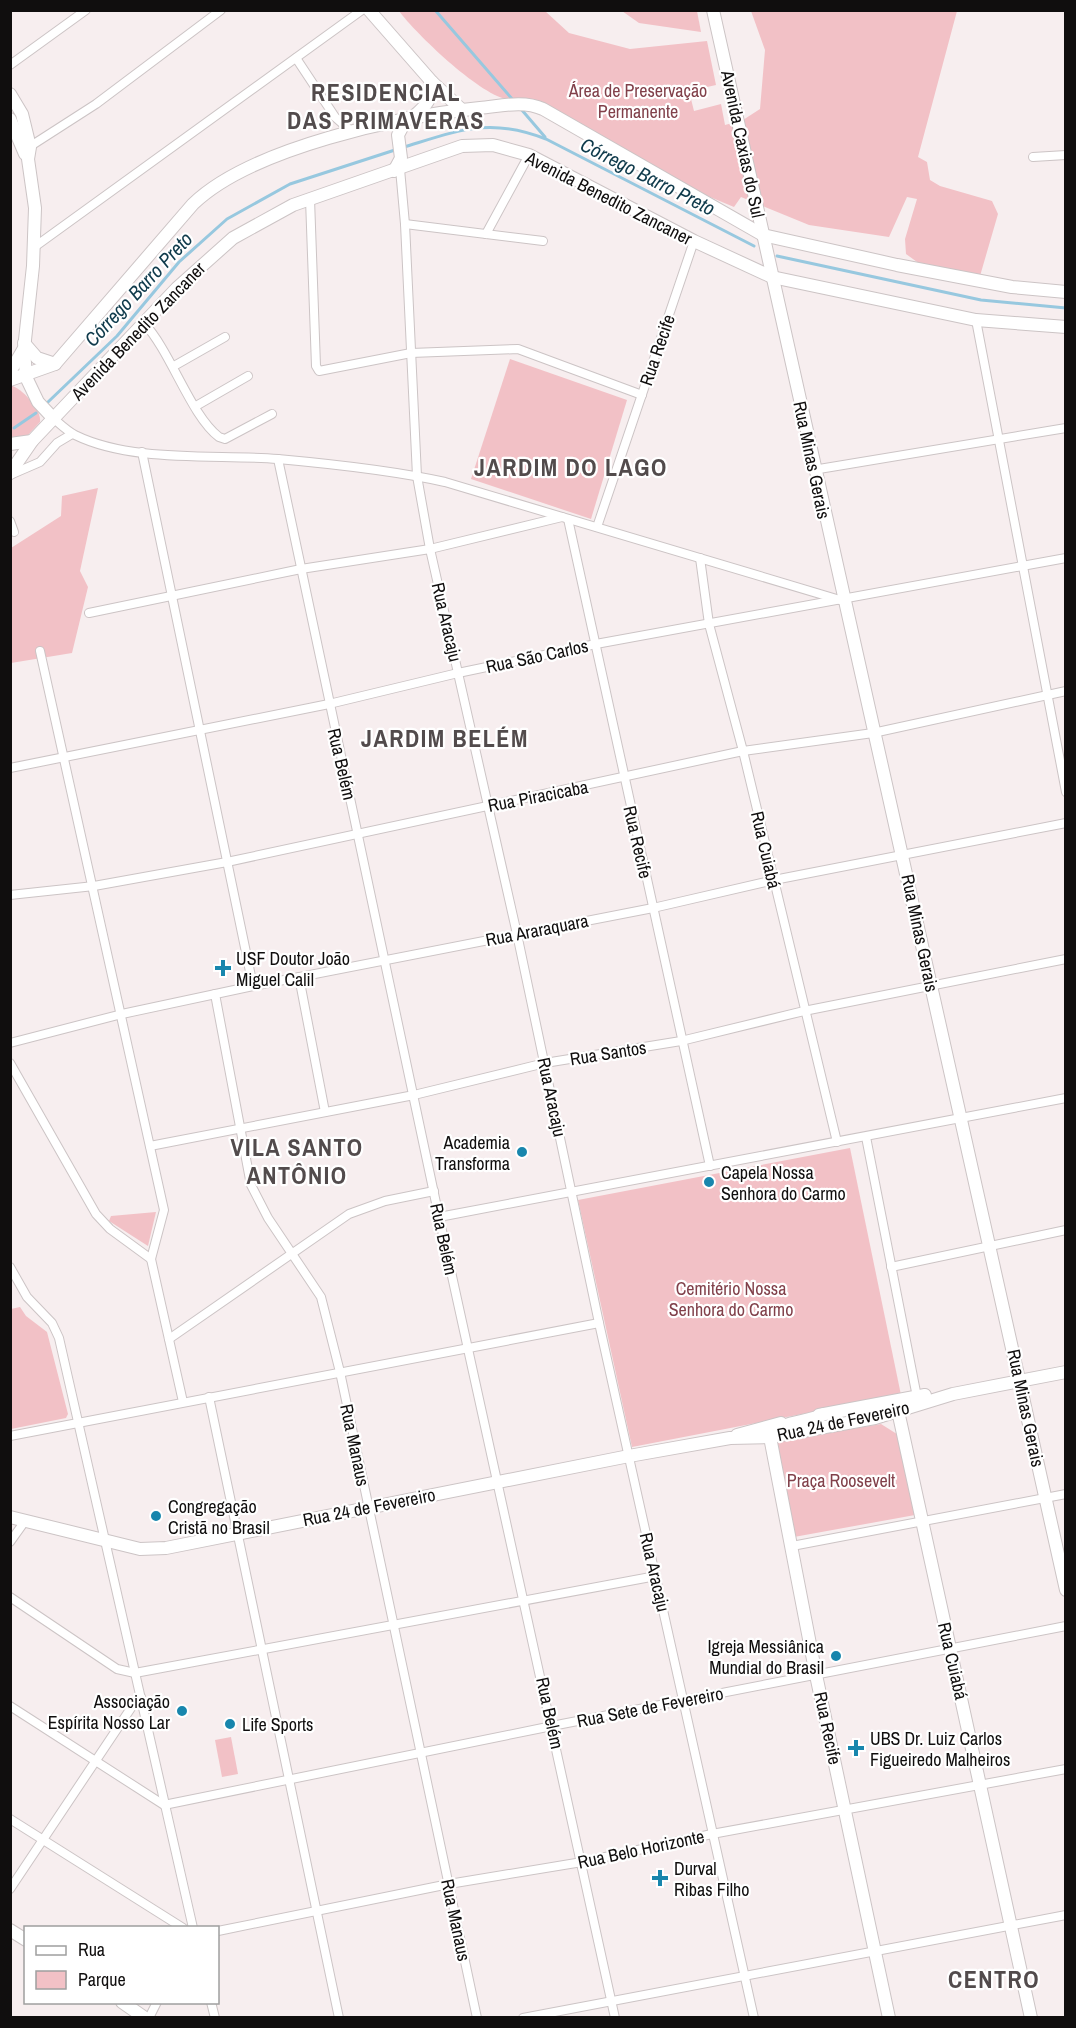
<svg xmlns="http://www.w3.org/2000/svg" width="1076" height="2028" viewBox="0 0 1076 2028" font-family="'Archivo Narrow',sans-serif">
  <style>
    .green { fill: #f2c1c6 }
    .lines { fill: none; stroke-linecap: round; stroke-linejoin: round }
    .stream { stroke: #97c8df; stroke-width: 3 }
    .street-casing { stroke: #ccc4c5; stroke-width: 10 }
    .secondary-casing { stroke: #ccc4c5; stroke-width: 14 }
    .street { stroke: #fff; stroke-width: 8 }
    .secondary { stroke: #fff; stroke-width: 12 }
    .poi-dot { fill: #1886ad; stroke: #fff; stroke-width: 2 }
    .labels { text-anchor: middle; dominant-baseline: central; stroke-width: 4.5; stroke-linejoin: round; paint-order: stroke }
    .park-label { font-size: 18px; fill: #81404a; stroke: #fff }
    .street-label { font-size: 18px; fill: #100e0e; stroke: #fff }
    .poi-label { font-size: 18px; fill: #100e0e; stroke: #fff; text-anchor: start }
    .water-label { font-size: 20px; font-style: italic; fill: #0f3a4b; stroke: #fff }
    .district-label { font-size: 24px; font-weight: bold; letter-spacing: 1.5px; fill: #524b4c; stroke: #fff }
  </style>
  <rect width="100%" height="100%" fill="#f7eeef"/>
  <g class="green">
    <path d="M399,11H545L569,33L630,49L707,41L716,85L689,91L694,111L721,104L725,125L743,120L760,109L765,50L751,11H957L918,157L927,162L930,180L940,186L992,201L998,214L980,276L924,267L906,254L905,239L917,199L907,197L889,237L809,225L741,197L734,207L686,187L534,100C524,97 515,101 506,99C478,93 416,34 399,11Z"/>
    <path d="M622,11H697L701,32L639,23Z"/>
    <path d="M510,359L627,400L591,519L471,479Z"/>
    <path d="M10,385C22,388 42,410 40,422L27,436L11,437Z"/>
    <path d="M98,488L80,571L88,587L72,653L11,663V548L61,516L62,496Z"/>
    <path d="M850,1148L901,1395L632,1447L578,1200Z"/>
    <path d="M156,1212L148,1246L109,1221L111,1216Z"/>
    <path d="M20,1307L26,1316L47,1332L68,1414L66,1418L11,1429V1309Z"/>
    <path d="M881,1424L900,1436L915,1515L794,1537L775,1442Z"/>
    <path d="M231,1737L238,1774L222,1777L215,1740Z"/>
  </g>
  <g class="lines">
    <g class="stream">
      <path d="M435,10L513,100"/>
      <path d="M521,109L545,137"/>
      <path d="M404,147C460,130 490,117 546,139L754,246"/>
      <path d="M777,256L981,300L1066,308"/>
      <path d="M48,402L117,336L179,262L227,219L290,184L398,149"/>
      <path d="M14,428L36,413"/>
    </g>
    <g class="street-casing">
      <g id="street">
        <path d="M296,58L335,117L352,132"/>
        <path d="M10,65L86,10"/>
        <path d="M26,149L96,104L221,10"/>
        <path d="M1033,157L1066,155"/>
        <path d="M400,169L405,224L417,476L430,549L517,934L599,1323L754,2018"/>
        <path d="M310,199L316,366L319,371L411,353L518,349L642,395"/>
        <path d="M405,224L543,241"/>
        <path d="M486,234L529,155"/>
        <path d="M33,248L362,10"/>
        <path d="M976,320L1066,792"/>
        <path d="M144,323C171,352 191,416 219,437L225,439L272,414"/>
        <path d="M174,366L225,337"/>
        <path d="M196,406L248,376"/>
        <path d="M53,418C60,424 67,431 75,435C132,463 215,454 278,459C333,464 391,470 445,482L840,600"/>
        <path d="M142,452L253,986"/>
        <path d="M278,459L439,1217L615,2018"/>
        <path d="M813,470L1066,428"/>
        <path d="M10,475L40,462L57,443L72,434"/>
        <path d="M568,519L710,1166"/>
        <path d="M10,521L14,532"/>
        <path d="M597,527L694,241"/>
        <path d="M700,558L709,624L743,751L837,1142"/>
        <path d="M89,613L301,569L430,549L562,517"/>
        <path d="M40,651L164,1210L151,1259"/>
        <path d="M10,768L329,704L458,673L596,644L1066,558"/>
        <path d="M10,895L94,886L227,862L743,751L873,733L1066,691"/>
        <path d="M299,977L325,1112"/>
        <path d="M215,994L251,1185L268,1218L321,1297L340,1372L477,2018"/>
        <path d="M10,1043L122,1014L253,986L653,908L774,880L1066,823"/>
        <path d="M10,1063L96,1214L110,1229L151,1259L183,1402"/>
        <path d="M866,1137L917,1397"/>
        <path d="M150,1146L414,1095L545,1063L681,1041L804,1011L1066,959"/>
        <path d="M439,1217L1066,1098"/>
        <path d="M10,1267L27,1297L52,1323L59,1338L193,1928"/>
        <path d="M891,1267L1066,1230"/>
        <path d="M169,1339L349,1214L385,1201L434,1191"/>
        <path d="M209,1397L339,2018"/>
        <path d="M10,1436L599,1323"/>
        <path d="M10,1542L25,1521"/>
        <path d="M792,1546L1066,1494"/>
        <path d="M10,1597L117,1669L135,1673L656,1576"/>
        <path d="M10,1706L164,1805L562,1724L1066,1626"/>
        <path d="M10,1819L183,1928"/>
        <path d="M10,1889L135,1702L141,1697"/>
        <path d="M218,1931L449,1884L582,1862L712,1834L1066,1769"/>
        <path d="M211,2002L215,2018"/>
        <path d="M149,2018L157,2002"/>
        <path d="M523,2018L1066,1915"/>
      </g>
    </g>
    <g class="secondary-casing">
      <g id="secondary">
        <path d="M369,10L432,82L462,110"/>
        <path d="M713,10L1066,1590"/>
        <path d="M10,94L22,114L30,147L28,159L35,208L33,266L24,349L26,377L38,402L53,418"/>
        <path d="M414,116C426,106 433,98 432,82"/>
        <path d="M10,119L25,154"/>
        <path d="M394,171L401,158L398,135L407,118"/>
        <path d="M24,343L37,358L55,364"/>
        <path d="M10,372L23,350"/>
        <path d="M10,380L55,364L193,204C251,148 400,116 480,108C501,106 523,100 543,109L763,235L897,265L1012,287L1066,292"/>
        <path d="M10,444L32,441"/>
        <path d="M10,473L32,441L177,288L233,238L293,205L462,146L493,145L529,155L694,241L772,277L976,320L1066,327"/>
        <path d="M898,1411L1031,2018"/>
        <path d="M824,1414C808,1423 779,1420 770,1437L816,1675L889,2018"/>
        <path d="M819,1415L925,1395"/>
        <path d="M737,1435L781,1423"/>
        <path d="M10,1517L140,1549L166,1548L629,1456L730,1438L770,1437L875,1418L953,1394L1066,1372"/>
        <path d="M10,1930L26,1940"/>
        <path d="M122,2002L145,2018"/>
      </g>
    </g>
    <use href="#street" class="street"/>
    <use href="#secondary" class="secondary"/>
  </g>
  <g class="poi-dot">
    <path d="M220 959h6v6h6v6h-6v6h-6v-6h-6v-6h6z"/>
    <circle cx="522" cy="1152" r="6"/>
    <circle cx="709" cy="1182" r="6"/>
    <circle cx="156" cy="1516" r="6"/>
    <circle cx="836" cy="1656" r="6"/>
    <circle cx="182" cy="1711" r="6"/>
    <circle cx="230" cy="1724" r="6"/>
    <path d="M853 1739h6v6h6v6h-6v6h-6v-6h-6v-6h6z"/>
    <path d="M657 1869h6v6h6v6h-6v6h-6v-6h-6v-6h6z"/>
  </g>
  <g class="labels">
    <g class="park-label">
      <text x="638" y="90">Área de Preservação<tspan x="638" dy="21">Permanente</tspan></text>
      <text x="731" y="1288">Cemitério Nossa<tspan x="731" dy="21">Senhora do Carmo</tspan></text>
      <text x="841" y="1480">Praça Roosevelt</text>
    </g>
    <g class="street-label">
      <text transform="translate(743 144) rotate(78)">Avenida Caxias do Sul</text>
      <text transform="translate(609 198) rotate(27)">Avenida Benedito Zancaner</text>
      <text transform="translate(138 331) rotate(-46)">Avenida Benedito Zancaner</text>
      <text transform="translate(657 350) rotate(-71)">Rua Recife</text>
      <text transform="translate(812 460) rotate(78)">Rua Minas Gerais</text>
      <text transform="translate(447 622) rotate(77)">Rua Aracaju</text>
      <text transform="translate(537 656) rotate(-12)">Rua São Carlos</text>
      <text transform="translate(342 764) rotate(77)">Rua Belém</text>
      <text transform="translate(538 796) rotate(-11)">Rua Piracicaba</text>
      <text transform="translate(638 842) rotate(77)">Rua Recife</text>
      <text transform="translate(766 850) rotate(77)">Rua Cuiabá</text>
      <text transform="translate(537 930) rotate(-11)">Rua Araraquara</text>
      <text transform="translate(920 933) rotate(78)">Rua Minas Gerais</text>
      <text transform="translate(608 1053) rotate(-9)">Rua Santos</text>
      <text transform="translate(552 1097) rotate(78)">Rua Aracaju</text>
      <text transform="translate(444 1239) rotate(78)">Rua Belém</text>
      <text transform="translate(1026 1408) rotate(78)">Rua Minas Gerais</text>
      <text transform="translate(843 1421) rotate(-12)">Rua 24 de Fevereiro</text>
      <text transform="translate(355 1445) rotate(78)">Rua Manaus</text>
      <text transform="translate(369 1507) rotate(-11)">Rua 24 de Fevereiro</text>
      <text transform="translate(655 1572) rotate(77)">Rua Aracaju</text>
      <text transform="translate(953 1661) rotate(77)">Rua Cuiabá</text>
      <text transform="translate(650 1707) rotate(-11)">Rua Sete de Fevereiro</text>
      <text transform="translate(550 1713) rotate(78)">Rua Belém</text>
      <text transform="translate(828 1728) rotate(78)">Rua Recife</text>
      <text transform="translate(641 1849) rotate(-12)">Rua Belo Horizonte</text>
      <text transform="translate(456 1920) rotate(78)">Rua Manaus</text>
    </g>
    <g class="poi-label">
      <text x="236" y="958">USF Doutor João<tspan x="236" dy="21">Miguel Calil</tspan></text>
      <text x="510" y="1142" text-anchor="end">Academia<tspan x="510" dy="21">Transforma</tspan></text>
      <text x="721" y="1172">Capela Nossa<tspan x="721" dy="21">Senhora do Carmo</tspan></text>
      <text x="168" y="1506">Congregação<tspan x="168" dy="21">Cristã no Brasil</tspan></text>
      <text x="824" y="1646" text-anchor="end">Igreja Messiânica<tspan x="824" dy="21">Mundial do Brasil</tspan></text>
      <text x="170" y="1701" text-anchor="end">Associação<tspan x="170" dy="21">Espírita Nosso Lar</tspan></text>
      <text x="242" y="1724">Life Sports</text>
      <text x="870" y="1738">UBS Dr. Luiz Carlos<tspan x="870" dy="21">Figueiredo Malheiros</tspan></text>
      <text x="674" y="1868">Durval<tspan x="674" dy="21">Ribas Filho</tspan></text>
    </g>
    <g class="water-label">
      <text transform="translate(648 176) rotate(27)">Córrego Barro Preto</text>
      <text transform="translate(138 289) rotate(-47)">Córrego Barro Preto</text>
    </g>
    <g class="district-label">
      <text x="386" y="92">RESIDENCIAL<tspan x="386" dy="28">DAS PRIMAVERAS</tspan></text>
      <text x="571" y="467">JARDIM DO LAGO</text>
      <text x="445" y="738">JARDIM BELÉM</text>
      <text x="297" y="1147">VILA SANTO<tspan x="297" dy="28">ANTÔNIO</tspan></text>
      <text x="994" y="1979">CENTRO</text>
    </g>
  </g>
  <rect width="1076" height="2028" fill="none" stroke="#100e0e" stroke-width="24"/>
  <rect x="24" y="1926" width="195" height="78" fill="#ffffff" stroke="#9f9f9f" stroke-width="1.5"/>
  <rect x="36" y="1946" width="30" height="9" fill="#ffffff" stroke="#9f9f9f" stroke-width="1.5"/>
  <text x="78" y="1956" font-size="18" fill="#100e0e">Rua</text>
  <rect x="36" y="1971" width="30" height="18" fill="#f2c1c6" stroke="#9f9f9f" stroke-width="1.5"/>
  <text x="78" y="1986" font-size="18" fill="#100e0e">Parque</text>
</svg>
